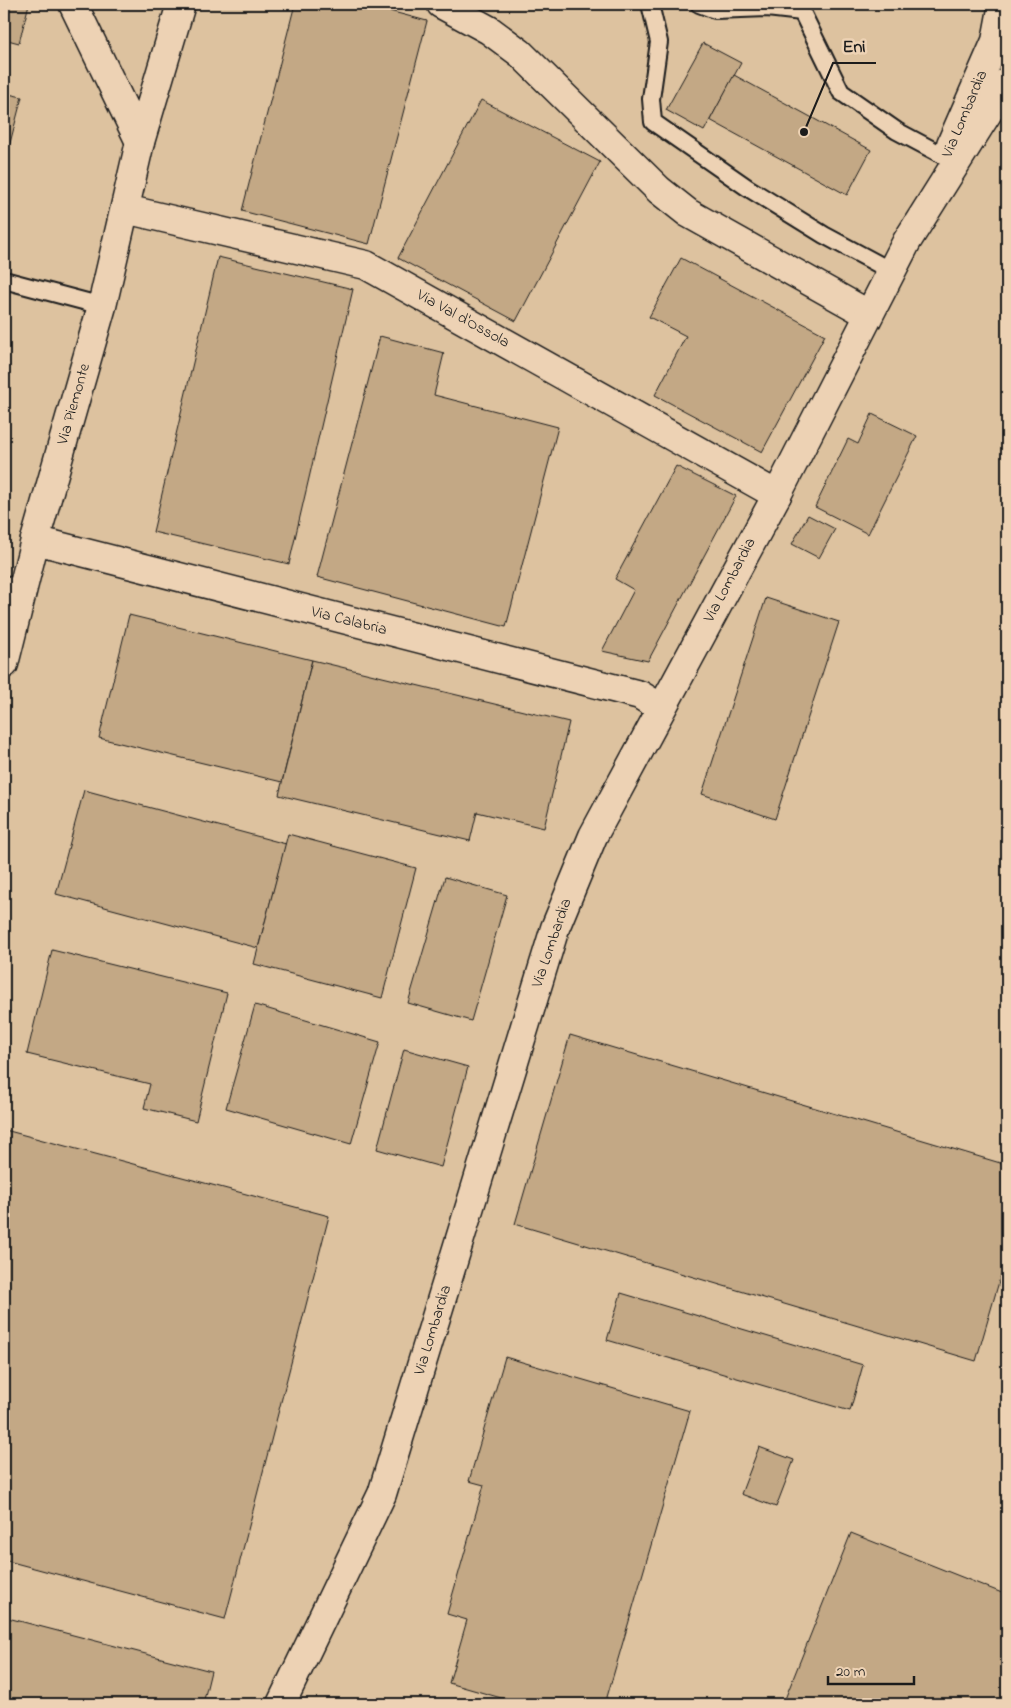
<svg xmlns="http://www.w3.org/2000/svg" width="1011" height="1708" viewBox="0 0 1011 1708" font-family="'Indie Flower',sans-serif">
  <style>
    .built { fill: #ddc29f }
    .building { fill: #c3a885; stroke: #1c1c1c }
    .lines { fill: none; stroke-linecap: round; stroke-linejoin: round }
    .lane-casing { stroke: #1c1c1c; stroke-width: 20 }
    .street-casing { stroke: #1c1c1c; stroke-width: 31 }
    .secondary-casing { stroke: #1c1c1c; stroke-width: 31 }
    .lane { stroke: #edd2b4; stroke-width: 16 }
    .street { stroke: #edd2b4; stroke-width: 28 }
    .secondary { stroke: #edd2b4; stroke-width: 28 }
    .labels { text-anchor: middle; dominant-baseline: central; stroke-width: 5; stroke-linejoin: round; paint-order: stroke }
    .street-label { font-size: 16px; fill: #1c1c1c; stroke: #edd2b4 }
    .leader { fill: none; stroke: #1c1c1c; stroke-width: 2 }
    .callout-dot { fill: #1c1c1c; stroke: #edd2b4; stroke-width: 2 }
    .callout-label { font-size: 18px; text-anchor: middle; font-weight: bold; fill: #1c1c1c; stroke: #edd2b4; stroke-width: 5; stroke-linejoin: round; paint-order: stroke }
  </style>
  <rect width="100%" height="100%" fill="#eed1af"/>
  <filter id="ink" filterUnits="userSpaceOnUse"><feTurbulence type="fractalNoise" baseFrequency=".02" numOctaves="2"/><feDisplacementMap in="SourceGraphic" scale="10" xChannelSelector="R" yChannelSelector="G"/><feConvolveMatrix kernelMatrix="1 2 1 2 8 2 1 2 1" color-interpolation-filters="sRGB"/></filter>
  <g filter="url(#ink)">
    <rect class="built" x="4" y="4" width="1003" height="1700"/>
    <g class="building">
      <path d="M4,4H29L19,43L4,39Z"/>
      <path d="M295,4H363L427,21L369,244L242,211Z"/>
      <path d="M703,43L741,63L704,131L666,110Z"/>
      <path d="M734,75L871,150L847,195L710,120Z"/>
      <path d="M4,93L22,97L4,166Z"/>
      <path d="M481,100L600,162L516,321L398,258Z"/>
      <path d="M218,257L353,289L289,564L153,532Z"/>
      <path d="M681,258L825,335L762,452L655,395L686,336L649,317Z"/>
      <path d="M380,336L444,353L434,395L558,427L506,627L317,577Z"/>
      <path d="M872,414L917,436L868,534L815,507L848,439L858,444Z"/>
      <path d="M676,466L736,496L648,661L602,651L634,590L615,579Z"/>
      <path d="M808,515L835,529L819,558L792,544Z"/>
      <path d="M766,598L839,622L775,819L702,794Z"/>
      <path d="M129,615L312,660L282,782L99,738Z"/>
      <path d="M312,660L569,722L544,828L477,812L470,841L279,795Z"/>
      <path d="M84,790L286,844L258,948L56,894Z"/>
      <path d="M288,834L416,868L382,998L254,964Z"/>
      <path d="M445,877L507,895L471,1021L408,1003Z"/>
      <path d="M52,950L227,993L196,1121L144,1108L150,1084L27,1054Z"/>
      <path d="M255,1005L380,1042L351,1144L226,1108Z"/>
      <path d="M570,1035L1007,1165V1254L976,1361L515,1224Z"/>
      <path d="M404,1049L468,1067L441,1167L377,1149Z"/>
      <path d="M5,1130L329,1216L225,1619L4,1560Z"/>
      <path d="M621,1293L863,1365L850,1411L607,1340Z"/>
      <path d="M505,1357L690,1411L605,1704H522L449,1683L467,1620L447,1614L484,1485L469,1481Z"/>
      <path d="M759,1447L794,1460L776,1507L741,1494Z"/>
      <path d="M851,1533L1007,1595V1704H783Z"/>
      <path d="M4,1617L211,1671L203,1704H4Z"/>
    </g>
    <g class="lines">
      <g class="lane-casing">
        <g id="lane">
          <path d="M650,4L659,42L651,99L653,122L748,188L824,235L891,271"/>
          <path d="M699,4L715,10L767,8L802,12"/>
          <path d="M798,4L841,92L897,131L946,157"/>
          <path d="M4,280L102,306"/>
          <path d="M4,584L23,589"/>
        </g>
      </g>
      <g class="street-casing">
        <g id="street">
          <path d="M73,4L140,142"/>
          <path d="M441,4L489,30L520,53L659,190L688,213L868,314"/>
          <path d="M125,209L366,265L777,495"/>
          <path d="M35,540L640,695L661,708"/>
          <path d="M4,664L35,540L102,306L140,142L181,4"/>
        </g>
      </g>
      <g class="secondary-casing">
        <g id="secondary">
          <path d="M951,144L996,41L1003,4"/>
          <path d="M281,1704L382,1494L555,928L593,836L777,495L907,241L1007,82"/>
        </g>
      </g>
      <use href="#lane" class="lane"/>
      <use href="#street" class="street"/>
      <use href="#secondary" class="secondary"/>
    </g>
  </g>
  <g class="labels">
    <g class="street-label">
      <text transform="translate(965 114) rotate(-67)">Via Lombardia</text>
      <text transform="translate(463 319) rotate(29)">Via Val d'Ossola</text>
      <text transform="translate(74 404) rotate(-74)">Via Piemonte</text>
      <text transform="translate(730 580) rotate(-62)">Via Lombardia</text>
      <text transform="translate(349 621) rotate(14)">Via Calabria</text>
      <text transform="translate(552 943) rotate(-71)">Via Lombardia</text>
      <text transform="translate(433 1330) rotate(-73)">Via Lombardia</text>
    </g>
  </g>
  <path class="leader" d="M804 132L833 63H876"/>
  <circle class="callout-dot" cx="804" cy="132" r="5"/>
  <g class="callout-label">
    <text x="854" y="52">Eni</text>
  </g>
  <rect width="1011" height="1708" fill="none" stroke="#edd2b4" stroke-width="20"/>
  <rect x="10" y="10" width="991" height="1688" fill="none" stroke="#1c1c1c" stroke-width="2" filter="url(#ink)"/>
  <path d="M828 1676v8h86v-8" fill="none" stroke="#1c1c1c" stroke-width="2.5"/>
  <text x="836" y="1676" font-size="15" fill="#1c1c1c" stroke="#edd2b4" stroke-width="4" paint-order="stroke">20 m</text>
</svg>
